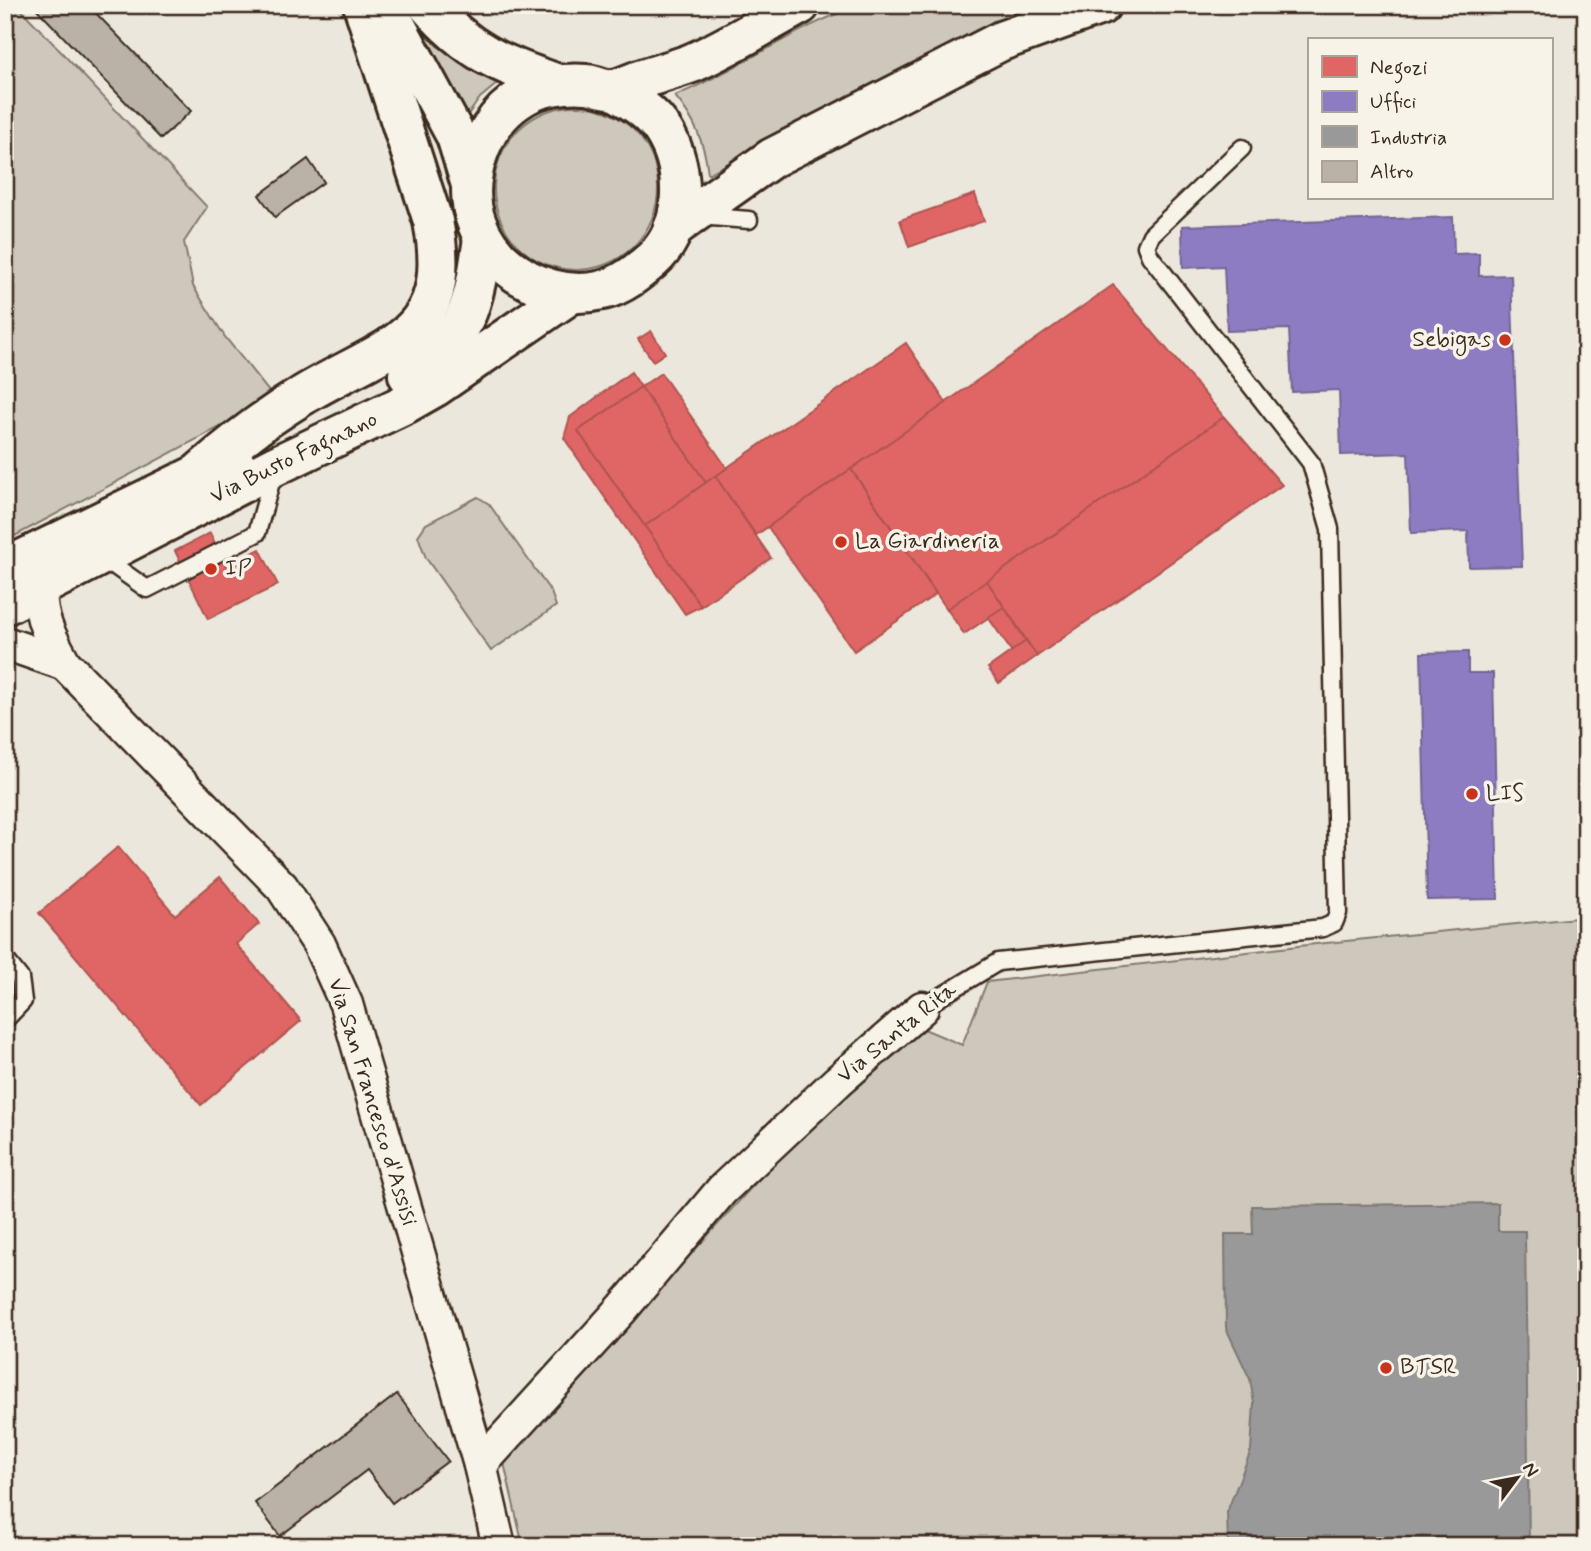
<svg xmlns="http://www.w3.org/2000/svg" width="1591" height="1551" viewBox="0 0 1591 1551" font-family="Mynerve,sans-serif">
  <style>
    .green { fill: #cec8bc; stroke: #84796d; stroke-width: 2 }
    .shops { fill: #e06666; stroke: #ae5450; stroke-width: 2 }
    .offices { fill: #8e7cc3; stroke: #756392; stroke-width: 2 }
    .industry { fill: #999; stroke: #7d7874; stroke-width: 2 }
    .building { fill: #bab2a7; stroke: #3b2a1e; stroke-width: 2 }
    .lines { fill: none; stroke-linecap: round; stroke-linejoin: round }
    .service-casing { stroke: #3b2a1e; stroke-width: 21 }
    .minor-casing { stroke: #3b2a1e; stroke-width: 37 }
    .secondary-casing { stroke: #3b2a1e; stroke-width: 44 }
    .trunk-casing { stroke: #3b2a1e; stroke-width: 44 }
    .service { stroke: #f7f3e8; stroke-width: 16 }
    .minor { stroke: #f7f3e8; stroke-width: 32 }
    .secondary { stroke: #f7f3e8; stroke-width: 38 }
    .trunk { stroke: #f7f3e8; stroke-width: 38 }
    .poi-dot { fill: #c8321e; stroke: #f7f3e8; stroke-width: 2.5 }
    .labels { text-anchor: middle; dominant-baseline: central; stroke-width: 7; stroke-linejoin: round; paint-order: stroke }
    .poi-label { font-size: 23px; fill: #3b2a1e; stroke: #f7f3e8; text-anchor: start }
    .street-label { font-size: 23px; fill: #3b2a1e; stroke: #f7f3e8 }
  </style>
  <rect width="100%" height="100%" fill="#ece7dc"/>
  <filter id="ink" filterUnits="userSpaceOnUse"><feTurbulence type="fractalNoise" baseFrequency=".0143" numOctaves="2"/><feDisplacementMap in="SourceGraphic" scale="14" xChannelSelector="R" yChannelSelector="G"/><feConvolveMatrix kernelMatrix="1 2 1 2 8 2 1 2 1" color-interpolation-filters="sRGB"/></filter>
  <g filter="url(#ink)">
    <g class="green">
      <path d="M5,5H17L207,207L184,242L193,286L225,337L274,398L9,539L5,536Z"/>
      <path d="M861,5H1041C921,53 821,115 708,174C705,144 695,120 675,96C739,70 794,27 861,5Z"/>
      <path d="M408,8L437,46L498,83L480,98L467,116L460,108Z"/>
      <circle cx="576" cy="188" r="82"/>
      <path d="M478,497L489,504L551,592L556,606L491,651L426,558L418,536L426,524Z"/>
      <path d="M1586,917V1546H523L504,1463L508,1456L788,1147L924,1029L962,1045L987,982L1316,944Z"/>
    </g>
    <g class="shops">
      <path d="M975,194L984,221L909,247L900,220Z"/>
      <path d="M1113,285L1224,417L947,609L851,469Z"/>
      <path d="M651,331L665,353L653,361L638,339Z"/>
      <path d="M906,343L946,403L756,535L715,476Z"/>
      <path d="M631,372L641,387L578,431L701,606L685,614L564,438L570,417Z"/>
      <path d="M661,373L727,468L706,483L641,387Z"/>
      <path d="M641,387L706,483L645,526L578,431Z"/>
      <path d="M1224,417L1282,485L1037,656L987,581Z"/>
      <path d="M851,469L936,594L854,651L768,527Z"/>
      <path d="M715,476L771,558L701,606L645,526Z"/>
      <path d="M210,533L226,566L260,549L278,585L208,619L175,551Z"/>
      <path d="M987,581L1004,607L964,634L947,609Z"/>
      <path d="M1004,607L1026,641L1012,652L988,617Z"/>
      <path d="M1026,641L1037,656L999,683L988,668Z"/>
      <path d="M118,847L175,915L220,877L259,924L236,944L301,1021L201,1105L39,913Z"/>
    </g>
    <g class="offices">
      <path d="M1453,217L1454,254L1479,253V276L1511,275L1522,566L1469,567L1468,531L1411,533L1408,453L1341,455L1339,390L1292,392L1289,329L1227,331L1224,266L1183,268L1182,226Z"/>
      <path d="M1468,652V673H1493L1498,899L1427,900L1421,653Z"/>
    </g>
    <path class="industry" d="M1498,1203V1231H1525L1529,1546H1228L1227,1512L1251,1450L1254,1403L1250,1379L1226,1328L1225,1234H1253L1252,1206Z"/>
    <g class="building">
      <path d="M33,5H88L191,111L161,139Z"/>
      <path d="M308,159L324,182L275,217L259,195Z"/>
      <path d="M397,1394L448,1461L392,1503L367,1470L280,1536L255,1503Z"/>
    </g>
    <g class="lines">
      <g class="service-casing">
        <g id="service">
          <path d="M699,216L749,220"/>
          <path d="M102,557L147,589L257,533L274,471"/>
          <path d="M5,959L20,978L23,1001L5,1020"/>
          <path d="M922,1008L998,962L1323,928L1334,923L1338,913L1330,529L1311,463L1150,256L1146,246L1151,235L1242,148"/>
        </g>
      </g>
      <g class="minor-casing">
        <g id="minor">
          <path d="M41,588C38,617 51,639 65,664L282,887L319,944L346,1004L356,1039L480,1465L499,1546"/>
          <path d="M5,643L65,664"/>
          <path d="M480,1465L622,1309L722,1190L838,1081L922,1008"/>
        </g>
      </g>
      <g class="secondary-casing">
        <g id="secondary">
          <path d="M612,89C631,100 652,112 664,132C687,169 687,229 652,260C637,273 622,285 603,290C534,307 458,246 473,173C479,142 495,113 524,96C541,86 566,82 586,84C594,84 603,90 611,89C621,89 633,82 642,79C658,74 676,69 692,63C729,47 764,24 800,5"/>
          <path d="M673,228L772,158L1001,41L1101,5"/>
          <path d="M408,375C469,342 474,301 483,238"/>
          <path d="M5,568L233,457"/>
          <path d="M5,605L275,466L405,404L435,387L572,293"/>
        </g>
      </g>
      <g class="trunk-casing">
        <g id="trunk">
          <path d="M385,5L456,136L471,185"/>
          <path d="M428,5C469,53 501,64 558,84"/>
          <path d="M201,471C234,442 267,417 305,394C387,345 456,339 433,221L363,5"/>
        </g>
      </g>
      <use href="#service" class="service"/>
      <use href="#minor" class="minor"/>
      <use href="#secondary" class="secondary"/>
      <use href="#trunk" class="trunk"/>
    </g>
  </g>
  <g class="poi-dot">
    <circle cx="1505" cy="340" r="7"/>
    <circle cx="841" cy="542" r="7"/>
    <circle cx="211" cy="569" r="7"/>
    <circle cx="1472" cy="794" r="7"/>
    <circle cx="1386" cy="1368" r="7"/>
  </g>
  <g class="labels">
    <g class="poi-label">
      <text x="1491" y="340" text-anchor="end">Sebigas</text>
      <text x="855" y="542">La Giardineria</text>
      <text x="225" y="569">IP</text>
      <text x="1486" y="794">LIS</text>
      <text x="1400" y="1368">BTSR</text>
    </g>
    <g class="street-label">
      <text transform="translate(294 458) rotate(-26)">Via Busto Fagnano</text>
      <text transform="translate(897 1033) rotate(-39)">Via Santa Rita</text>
      <text transform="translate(372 1102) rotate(73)">Via San Francesco d'Assisi</text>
    </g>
  </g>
  <rect width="1591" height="1551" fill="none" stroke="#f7f3e8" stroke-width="28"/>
  <rect x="14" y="14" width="1563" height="1523" fill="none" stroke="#3b2a1e" stroke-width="2.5" filter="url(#ink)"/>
  <rect x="1308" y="38" width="245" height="161" fill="#f7f3e8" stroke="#aca397" stroke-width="2"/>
  <rect x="1322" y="56" width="35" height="21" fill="#e06666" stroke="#aca397" stroke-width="2"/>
  <text x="1370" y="74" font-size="21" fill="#3b2a1e">Negozi</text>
  <rect x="1322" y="91" width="35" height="21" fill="#8e7cc3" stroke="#aca397" stroke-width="2"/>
  <text x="1370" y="108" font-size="21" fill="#3b2a1e">Uffici</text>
  <rect x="1322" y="126" width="35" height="21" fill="#999999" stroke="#aca397" stroke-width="2"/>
  <text x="1370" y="144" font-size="21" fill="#3b2a1e">Industria</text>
  <rect x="1322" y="161" width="35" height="21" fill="#bab2a7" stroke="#aca397" stroke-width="2"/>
  <text x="1370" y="178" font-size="21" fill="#3b2a1e">Altro</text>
  <g transform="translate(1517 1478) rotate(58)" stroke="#f7f3e8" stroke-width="5" paint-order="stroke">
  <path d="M0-5L12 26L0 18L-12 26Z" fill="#3b2a1e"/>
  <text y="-10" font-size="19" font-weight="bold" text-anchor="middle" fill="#3b2a1e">N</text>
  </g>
</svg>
